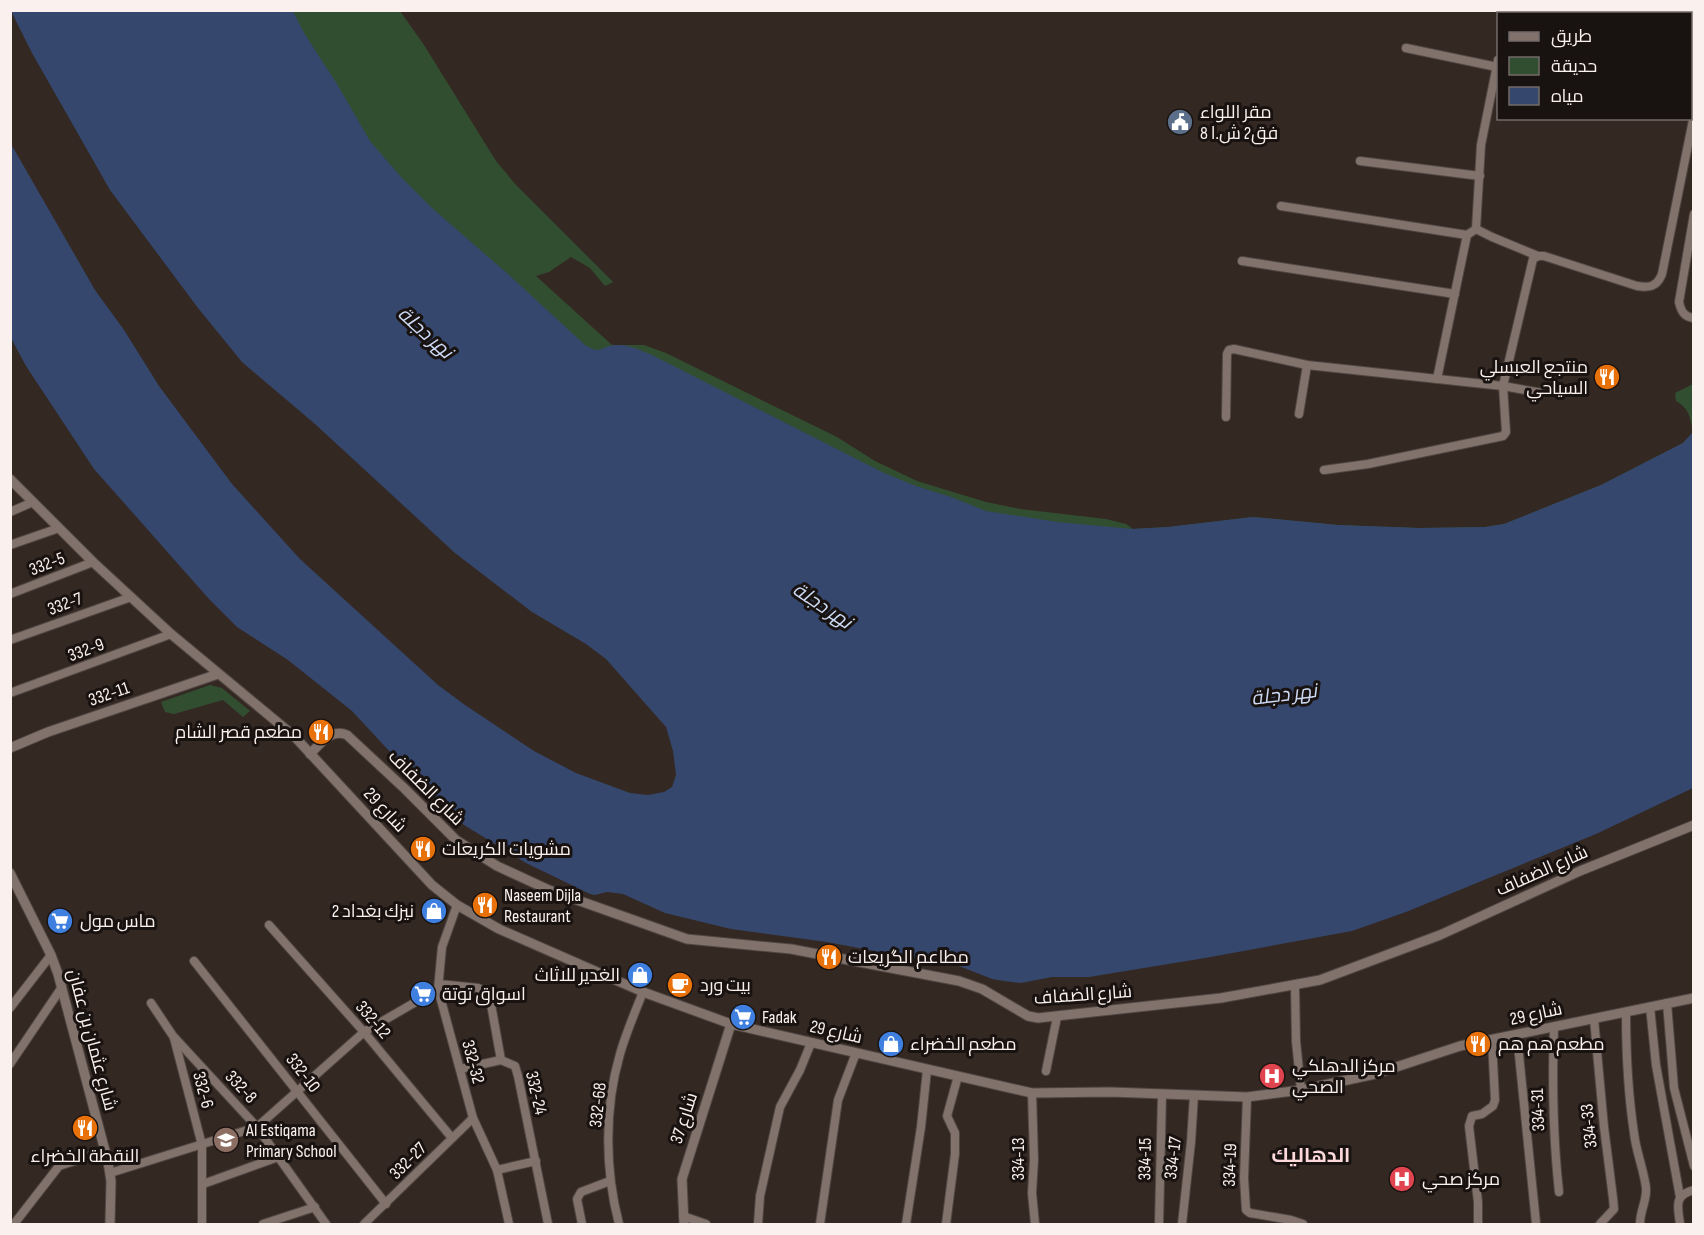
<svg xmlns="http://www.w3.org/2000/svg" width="1704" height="1235" viewBox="0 0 1704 1235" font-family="'Sofia Sans Condensed',Cairo,sans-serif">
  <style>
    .green { fill: #324e31 }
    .water { fill: #35476d }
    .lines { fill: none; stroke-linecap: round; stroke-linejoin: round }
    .minor-casing { stroke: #514742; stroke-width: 10 }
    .tertiary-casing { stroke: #514742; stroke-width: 11 }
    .minor { stroke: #81726c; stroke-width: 8 }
    .tertiary { stroke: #81726c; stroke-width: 9 }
    .labels { text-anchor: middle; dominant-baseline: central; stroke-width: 6; stroke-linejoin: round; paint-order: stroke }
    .poi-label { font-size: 18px; fill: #faf1ee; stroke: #181210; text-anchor: start }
    .street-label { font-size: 18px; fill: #faf1ee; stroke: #181210 }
    .water-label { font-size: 20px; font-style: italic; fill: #ccdaf4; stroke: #181210 }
    .neighbourhood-label { font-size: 20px; font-weight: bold; fill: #fcd8da; stroke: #181210 }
  </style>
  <rect width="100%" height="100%" fill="#342823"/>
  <g class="green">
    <path d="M288,11H400L424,45L496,161L516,185L613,282L605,286L590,268L571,257L549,272L536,276L612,345H644L666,353L837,437L875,461L917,481L986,502L1020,509L1106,519L1126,524L1133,529L1168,527L1253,517L1338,525L1420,528L1485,527L1504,524L1601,485L1683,443L1693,432C1690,418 1690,409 1676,401L1675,393L1693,384V449L1506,533L1129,548L940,500L607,366L391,183Z"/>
    <path d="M210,685L222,688L250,711L243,717L223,700L174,714L165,712L161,702Z"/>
  </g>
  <path class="water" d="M11,11H293L304,33L337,84L370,141L400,176L432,208L509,275L585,345C602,356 601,345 617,345C628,344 640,350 650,354L884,473L916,486L951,497L986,511L1058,522L1132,529L1168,527L1253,517L1338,525L1420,528L1485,527L1504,524L1601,485L1683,443L1693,432V788L1596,834L1406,912L1352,931L1205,958L1089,977H1052L1021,983L1004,981L992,979L954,964L911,958L827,942L731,929L665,913L623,894L607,892L595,895L590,894L526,863L464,825L419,783L352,711L288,660L237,627L209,599L94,469L26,366L11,338V144L95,290L124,330L159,386L232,484L300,559L438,685L465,705L534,751L576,773L630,793L648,795L664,792L672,787L676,775L673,751L666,727L606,659L586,644L532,612L455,553L315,424L242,362L198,308L110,190L32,53Z"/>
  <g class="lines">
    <g class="minor-casing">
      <g id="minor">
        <path d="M1510,14L1511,10"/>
        <path d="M1406,48L1497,67"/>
        <path d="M1498,60L1481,145L1476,229L1492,237L1538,256"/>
        <path d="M1360,161L1480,176"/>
        <path d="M1281,206L1467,235"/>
        <path d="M1694,214L1679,302C1681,311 1684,317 1694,318"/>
        <path d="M1242,261L1455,294"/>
        <path d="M1437,379L1467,235L1476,229"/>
        <path d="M1299,414L1307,365"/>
        <path d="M1226,417L1227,354L1229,350L1234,349L1307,365L1503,386L1542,393"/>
        <path d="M1324,470L1368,464L1503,436L1506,432L1503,386L1533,259L1538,256H1544L1637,286C1649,288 1657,287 1662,274L1694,115"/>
        <path d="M10,512L33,502"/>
        <path d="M10,545L59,528"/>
        <path d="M10,594L93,562"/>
        <path d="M10,640L131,597"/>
        <path d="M10,693L171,634"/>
        <path d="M457,905L442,947L438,989L473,1118L497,1170L509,1224"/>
        <path d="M269,925L364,1032L452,1138"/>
        <path d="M194,961L386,1204"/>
        <path d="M439,984L478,988L489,993L501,1060L515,1066L518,1076L548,1224"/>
        <path d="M1295,986L1296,1041L1301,1090"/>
        <path d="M151,1003L173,1036L257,1127L326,1224"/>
        <path d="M1667,1003L1674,1088L1694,1166"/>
        <path d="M1650,1007L1656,1065L1680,1197"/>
        <path d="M10,1008L51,955"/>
        <path d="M1626,1012C1626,1053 1628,1093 1634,1133C1636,1152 1644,1170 1646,1188C1647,1201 1640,1210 1640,1224"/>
        <path d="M1594,1019L1604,1127L1613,1198L1614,1209L1600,1224"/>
        <path d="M1554,1027C1552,1083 1553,1137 1559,1192"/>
        <path d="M1517,1035L1536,1223"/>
        <path d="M174,1038L202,1145V1224"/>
        <path d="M10,1064L62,987"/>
        <path d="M460,1069L501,1060"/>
        <path d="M1046,1071L1057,1017"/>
        <path d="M1032,1093L1034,1160L1032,1193L1035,1224"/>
        <path d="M1247,1097L1244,1178L1246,1210L1250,1213L1291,1220L1303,1224"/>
        <path d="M497,1170L536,1161"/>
        <path d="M110,1173L257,1127L364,1032L438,989"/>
        <path d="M203,1184L278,1157"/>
        <path d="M683,1216L706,1224"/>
        <path d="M14,1224L59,1166L105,1151"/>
        <path d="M263,1224L315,1207"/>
        <path d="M364,1224L473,1118"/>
        <path d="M582,1224L577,1199L581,1192L610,1181"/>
        <path d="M619,1224C605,1170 604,1109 620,1054C626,1033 635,1012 643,992"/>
        <path d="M758,1224L760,1196L780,1107L800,1070L811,1043"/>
        <path d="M820,1224L838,1100L856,1053"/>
        <path d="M906,1224L921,1127L927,1070"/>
        <path d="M946,1224L955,1154V1133L947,1116L958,1076"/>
        <path d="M1159,1224L1162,1094"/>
        <path d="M1182,1224L1191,1142L1194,1095"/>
        <path d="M1478,1224V1202L1469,1126L1472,1116L1482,1114L1493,1106L1495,1100L1492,1040"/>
        <path d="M1680,1224C1678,1207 1673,1195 1694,1190"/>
      </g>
    </g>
    <g class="tertiary-casing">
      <g id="tertiary">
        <path d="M10,479L93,562L171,634L294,736L432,885L457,905L499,929L643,992L731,1024L1032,1093L1110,1092L1247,1097L1301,1090L1375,1074L1460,1046L1694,998"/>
        <path d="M10,748L48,732L218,674"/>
        <path d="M310,754C321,743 331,728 347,735L405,789L456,840L497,866L549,890L687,939L791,949L959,981L982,989L1028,1016L1038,1018L1221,998L1320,980L1440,935L1580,871L1694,825"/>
        <path d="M10,873L51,955L58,974L108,1162L111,1181L110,1224"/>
        <path d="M684,1224L682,1179L731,1024"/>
      </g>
    </g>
    <use href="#minor" class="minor"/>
    <use href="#tertiary" class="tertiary"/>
  </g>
  <defs>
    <g id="civic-disc" transform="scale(1.35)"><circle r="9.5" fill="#5c6f8a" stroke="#181210"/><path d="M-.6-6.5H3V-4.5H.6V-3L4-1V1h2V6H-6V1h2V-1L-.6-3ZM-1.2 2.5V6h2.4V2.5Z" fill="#fff"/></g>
    <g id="restaurant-disc" transform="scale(1.35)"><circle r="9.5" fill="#e8710a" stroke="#181210"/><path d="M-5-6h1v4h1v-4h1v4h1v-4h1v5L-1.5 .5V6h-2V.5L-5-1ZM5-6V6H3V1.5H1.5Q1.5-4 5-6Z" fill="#fff"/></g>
    <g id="shop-disc" transform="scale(1.35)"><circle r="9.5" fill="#3f7fe0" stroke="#181210"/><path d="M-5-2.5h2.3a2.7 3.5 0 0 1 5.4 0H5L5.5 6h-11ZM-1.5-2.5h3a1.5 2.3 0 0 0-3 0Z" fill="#fff"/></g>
    <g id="supermarket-disc" transform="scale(1.35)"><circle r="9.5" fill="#3f7fe0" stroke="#181210"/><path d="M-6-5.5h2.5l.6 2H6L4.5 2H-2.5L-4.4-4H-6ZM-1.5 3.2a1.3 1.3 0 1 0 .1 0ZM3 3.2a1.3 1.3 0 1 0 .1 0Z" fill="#fff"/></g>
    <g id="cafe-disc" transform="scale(1.35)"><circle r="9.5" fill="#e8710a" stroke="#181210"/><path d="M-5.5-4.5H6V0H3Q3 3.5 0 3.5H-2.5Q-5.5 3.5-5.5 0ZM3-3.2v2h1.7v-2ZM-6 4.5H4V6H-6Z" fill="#fff"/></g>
    <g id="hospital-disc" transform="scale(1.35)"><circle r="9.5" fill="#e0444e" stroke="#181210"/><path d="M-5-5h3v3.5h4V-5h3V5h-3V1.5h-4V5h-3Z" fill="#fff"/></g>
    <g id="school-disc" transform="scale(1.35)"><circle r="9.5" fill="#8d6e63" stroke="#181210"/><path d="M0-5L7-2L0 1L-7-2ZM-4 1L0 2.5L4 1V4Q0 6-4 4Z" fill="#fff"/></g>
  </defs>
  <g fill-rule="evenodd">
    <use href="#civic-disc" x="1180" y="122"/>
    <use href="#restaurant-disc" x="1607" y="377"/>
    <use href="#restaurant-disc" x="321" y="732"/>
    <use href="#restaurant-disc" x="423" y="849"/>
    <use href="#restaurant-disc" x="485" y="905"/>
    <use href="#shop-disc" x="434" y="911"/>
    <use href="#supermarket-disc" x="60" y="921"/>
    <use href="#restaurant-disc" x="829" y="957"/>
    <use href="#shop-disc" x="640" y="975"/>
    <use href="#cafe-disc" x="680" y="985"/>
    <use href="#supermarket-disc" x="423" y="994"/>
    <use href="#supermarket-disc" x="743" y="1017"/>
    <use href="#shop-disc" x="891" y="1044"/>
    <use href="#restaurant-disc" x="1478" y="1044"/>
    <use href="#hospital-disc" x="1272" y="1076"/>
    <use href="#restaurant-disc" x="85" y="1128"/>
    <use href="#school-disc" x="226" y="1140"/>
    <use href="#hospital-disc" x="1402" y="1179"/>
  </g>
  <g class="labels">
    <g class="poi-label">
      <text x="1200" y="112">مقر اللواء<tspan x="1200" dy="21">8 فق2 ش.ا</tspan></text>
      <text x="1588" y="367" text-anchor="end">منتجع العبسلي<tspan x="1588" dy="21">السياحي</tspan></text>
      <text x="302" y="732" text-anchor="end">مطعم قصر الشام</text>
      <text x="442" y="849">مشويات الكريعات</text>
      <text x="504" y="895">Naseem Dijla<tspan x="504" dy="21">Restaurant</tspan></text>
      <text x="414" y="911" text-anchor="end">نيزك بغداد 2</text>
      <text x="80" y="921">ماس مول</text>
      <text x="848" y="957">مطاعم الگريعات</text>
      <text x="620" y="975" text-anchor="end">الغدير للاثاث</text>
      <text x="700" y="985">بيت ورد</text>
      <text x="442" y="994">اسواق توتة</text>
      <text x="762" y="1017">Fadak</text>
      <text x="910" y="1044">مطعم الخضراء</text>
      <text x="1498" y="1044">مطعم هم هم</text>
      <text x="1292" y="1066">مركز الدهلكي<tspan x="1292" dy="21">الصحي</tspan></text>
      <text x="246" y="1130">Al Estiqama<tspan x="246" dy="21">Primary School</tspan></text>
      <text x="85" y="1156" text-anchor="middle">النقطة الخضراء</text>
      <text x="1422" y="1179">مركز صحي</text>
    </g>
    <g class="street-label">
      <text transform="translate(47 564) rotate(-21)">332-5</text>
      <text transform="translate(65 604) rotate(-20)">332-7</text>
      <text transform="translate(86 650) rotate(-20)">332-9</text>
      <text transform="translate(109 694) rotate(-19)">332-11</text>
      <text transform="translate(426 788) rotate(45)">شارع الضفاف</text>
      <text transform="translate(385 810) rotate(47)">شارع 29</text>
      <text transform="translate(1542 871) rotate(-24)">شارع الضفاف</text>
      <text transform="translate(1083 995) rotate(-4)">شارع الضفاف</text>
      <text transform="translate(1536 1014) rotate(-12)">شارع 29</text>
      <text transform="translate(373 1020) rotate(49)">332-12</text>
      <text transform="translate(836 1032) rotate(13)">شارع 29</text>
      <text transform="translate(92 1040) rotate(75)">شارع عثمان بن عفان</text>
      <text transform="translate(473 1062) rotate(75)">332-32</text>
      <text transform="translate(303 1073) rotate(52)">332-10</text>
      <text transform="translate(241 1087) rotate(47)">332-8</text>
      <text transform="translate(203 1090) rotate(75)">332-6</text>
      <text transform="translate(536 1093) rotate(77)">332-24</text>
      <text transform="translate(598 1105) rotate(-84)">332-68</text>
      <text transform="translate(1538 1110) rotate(-92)">334-31</text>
      <text transform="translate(684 1118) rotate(-72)">شارع 37</text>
      <text transform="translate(1589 1126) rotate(-96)">334-33</text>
      <text transform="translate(1173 1158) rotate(-83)">334-17</text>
      <text transform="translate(1018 1159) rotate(-90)">334-13</text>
      <text transform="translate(1145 1159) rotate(-89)">334-15</text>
      <text transform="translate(408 1161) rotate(-45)">332-27</text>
      <text transform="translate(1230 1165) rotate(-88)">334-19</text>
    </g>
    <g class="water-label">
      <text transform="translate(425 333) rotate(42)">نهر دجلة</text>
      <text transform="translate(822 606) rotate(34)">نهر دجلة</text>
      <text transform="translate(1284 695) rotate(-7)">نهر دجلة</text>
    </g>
    <g class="neighbourhood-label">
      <text x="1311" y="1156">الدهاليك</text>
    </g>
  </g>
  <rect width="1704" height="1235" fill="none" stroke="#faf1ee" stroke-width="24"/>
  <rect x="1497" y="12" width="195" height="108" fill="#181210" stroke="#726b69" stroke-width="1.5"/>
  <rect x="1509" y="32" width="30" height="9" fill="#81726c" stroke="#726b69" stroke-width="1.5"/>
  <text x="1551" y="42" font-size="18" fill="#faf1ee">طريق</text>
  <rect x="1509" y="57" width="30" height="18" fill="#324e31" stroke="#726b69" stroke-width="1.5"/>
  <text x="1551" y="72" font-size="18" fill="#faf1ee">حديقة</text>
  <rect x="1509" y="87" width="30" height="18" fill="#35476d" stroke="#726b69" stroke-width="1.5"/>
  <text x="1551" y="102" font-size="18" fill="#faf1ee">مياه</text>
</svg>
